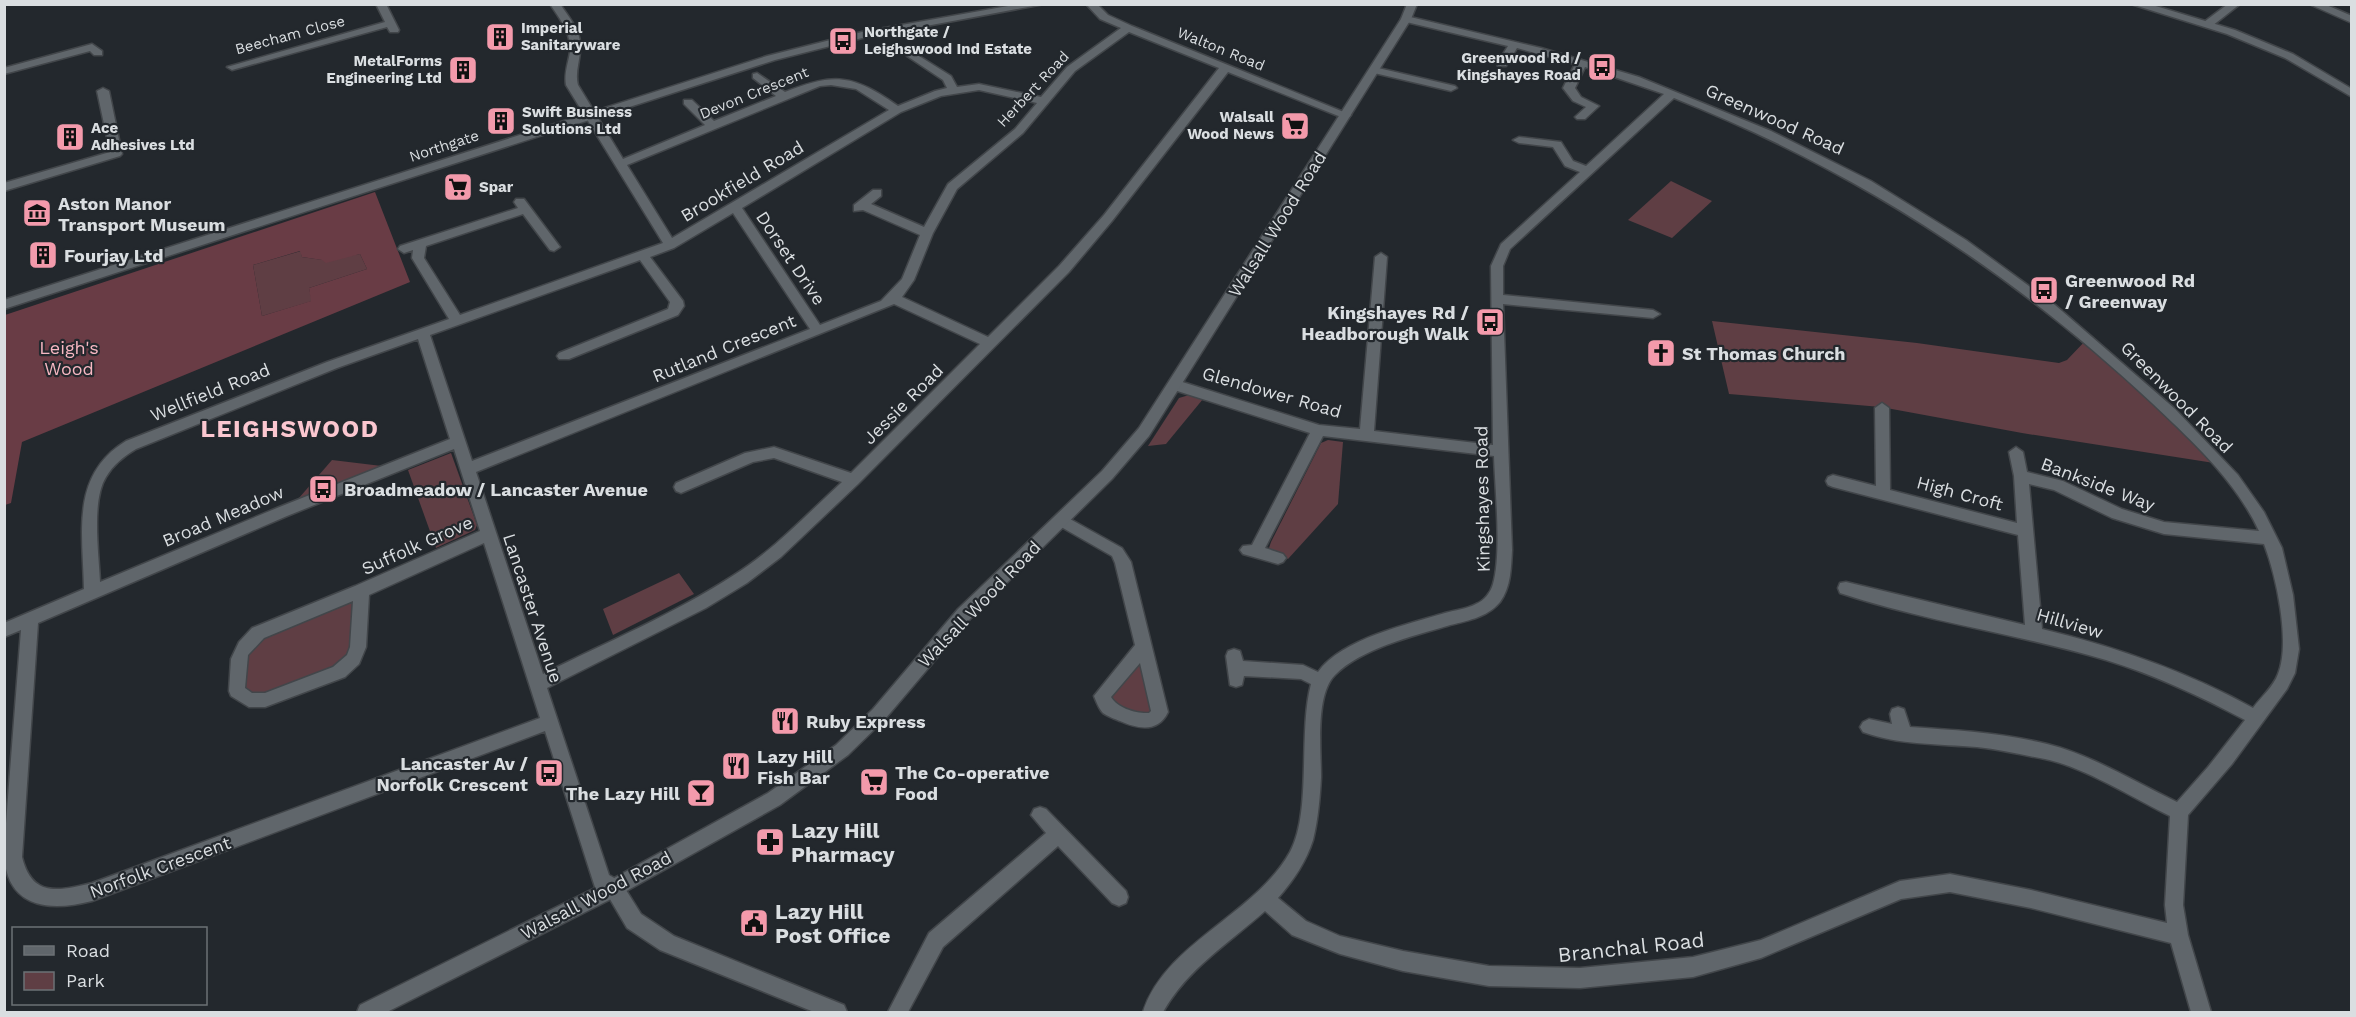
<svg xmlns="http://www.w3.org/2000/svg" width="2356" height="1017" viewBox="0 0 2356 1017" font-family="'Work Sans',sans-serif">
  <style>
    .green { fill: #5f3e44 }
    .forest { fill: #693c45; fill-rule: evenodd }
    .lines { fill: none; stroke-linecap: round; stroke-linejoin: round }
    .minor-casing { stroke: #42464a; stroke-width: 3 }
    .tertiary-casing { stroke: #42464a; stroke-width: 3 }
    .secondary-casing { stroke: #42464a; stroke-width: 3 }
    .minor { fill: #60666b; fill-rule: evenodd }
    .tertiary { fill: #60666b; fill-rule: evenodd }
    .secondary { fill: #60666b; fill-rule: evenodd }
    .labels { text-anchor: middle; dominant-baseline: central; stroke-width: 4.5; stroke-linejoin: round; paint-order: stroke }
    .far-poi-label { font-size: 15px; font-weight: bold; fill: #dadee1; stroke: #23282d; text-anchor: start }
    .far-street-label { font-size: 15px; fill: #dadee1; stroke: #23282d }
    .street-label { font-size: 18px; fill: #dadee1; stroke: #23282d }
    .poi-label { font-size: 18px; font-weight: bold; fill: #dadee1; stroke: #23282d; text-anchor: start }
    .park-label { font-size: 18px; fill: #f7b7c2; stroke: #23282d }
    .near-poi-label { font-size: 21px; font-weight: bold; fill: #dadee1; stroke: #23282d; text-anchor: start }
    .near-street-label { font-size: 21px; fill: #dadee1; stroke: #23282d }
    .district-label { font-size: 24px; font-weight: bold; letter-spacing: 1.5px; fill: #fbc7d0; stroke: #23282d }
  </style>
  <rect width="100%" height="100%" fill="#23282d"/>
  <g class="green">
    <path d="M1671,181L1712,201L1672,238L1628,220Z"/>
    <path d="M301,251L302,257L323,260L360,254L367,269L309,288L312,301L262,316L253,265Z"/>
    <path d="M1712,321L1917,343L2059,363L2067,360L2087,339L2214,463L2022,433L1881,407L1729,394Z"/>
    <path d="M1189,395L1203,399L1166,444L1148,446L1179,398Z"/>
    <path d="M1328,440L1343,442L1338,504L1288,559L1269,548L1271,542L1321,443Z"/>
    <path d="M451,453L477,525L475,530L436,548L408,470Z"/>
    <path d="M332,460L390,467L292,506Z"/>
    <path d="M679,573L694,594L613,635L603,609Z"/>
    <path d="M353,599C352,614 353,647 345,659C337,672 270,699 255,695C251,694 247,690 243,687L244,657L262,636Z"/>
    <path d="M1142,661L1155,711L1145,716L1115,704L1110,694Z"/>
  </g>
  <path class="forest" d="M375,192L410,282L22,442L11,503L5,505V315ZM300,251L302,257L322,260L326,263L360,254L367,269L309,288L311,301L262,316L253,265Z"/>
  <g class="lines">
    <g class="minor-casing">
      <g id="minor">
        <path d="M376,4H386L399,30L398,32H390L387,27L232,70L227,67L385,22Z"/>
        <path d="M550,4H560C570,19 583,33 580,52C579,64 575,73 578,85L623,159L705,125L684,104V100H692L714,121L776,96L753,78V74L757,73L785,92C836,72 853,75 898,106L935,91L947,88L943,80L907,56V52L911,51L951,76L957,87L979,84L1041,97L1067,67L1121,28L1100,19L1086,4H1097L1108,15L1132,26L1351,115L1349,117H1341L1228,72L1112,221L1069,272L858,484L781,557L747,583L706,608L547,688L609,875L621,882L641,914L674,936L844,1005L847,1012H814L660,950L627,928L607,894L595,887L593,881L545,731L92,901C45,913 4,906 4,849L21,630L4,637V623L84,589C83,533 70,475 126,441L327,362L449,319L412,258L413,250L404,253L398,249L400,246L518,208L514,202L516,199H524L560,247L554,251L550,250L523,214L426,246L424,258L460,315L663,243L566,85C564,73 568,64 570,52C572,34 560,19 550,4ZM1129,32L1219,68L1104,215L1059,266L988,337L902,297L914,280L933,233L957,189L1023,133L1075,71ZM831,85L856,89L889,110L672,238L627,165L820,86ZM979,90L1037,103L1015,129L948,184L924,227L871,204L881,196V190H873L854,205V211L863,210L920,235L902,279L881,301L820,325L742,208L901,112L941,96ZM733,213L810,329L472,461L430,335L640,260L670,302L668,309L559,353L557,356L559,359H569L678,315L684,306L683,301L650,257L674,248ZM894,304L980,344L851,473L774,447L745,453L676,483L674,487L676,491L681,493L753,462L774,458L842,482C807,514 774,550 734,575C674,614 607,642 543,674L476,472ZM418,339L450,439L277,508L100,582C99,555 91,501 106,477C113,465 124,456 136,449L337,368ZM454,449L480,531L355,586L252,628L239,642L231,659L229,691L231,696L249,707H265L345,677L359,664L366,647L369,595L484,543L540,718L92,883C59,891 32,898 22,857L38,623L287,516ZM353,601L350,647L347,655L333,667L265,693H252L245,688L248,655L264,638Z"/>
        <path d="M2228,4H2240L2212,26H2204V22Z"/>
        <path d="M2309,4H2324L2352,16V23Z"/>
        <path d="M1406,16L1541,48L1639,77L1771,131L1871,181L1966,240L2055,305L2175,409L2238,475L2264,512L2282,548L2293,595L2299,649L2295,673L2287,689L2232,764L2188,815L2183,905L2188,935L2211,1012H2191L2171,943L2031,908L1950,892L1901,899L1761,958L1693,977L1580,988L1489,986L1403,971L1340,954L1292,935L1265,911C1229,943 1187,969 1163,1012H1143C1165,943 1255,915 1290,852C1312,811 1298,733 1311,684L1301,679L1244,676L1242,685L1236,687L1230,685L1226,656L1228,651L1234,649L1240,651L1243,661L1303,665L1318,672C1341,639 1409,624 1445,613C1455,610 1467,609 1476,604C1484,601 1491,592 1493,584C1502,553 1495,489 1494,456L1323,436L1265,548L1283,554L1286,558L1283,562L1278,564L1243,554L1240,550L1243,546L1252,545L1310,433L1171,389L1169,385L1176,380L1319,425L1360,429L1375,257L1381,253L1387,257L1374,431L1493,445L1491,266L1501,244L1580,172L1565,166L1553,147L1519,143L1513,140L1519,137L1561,142L1573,161L1586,166L1664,94L1585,67L1575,88L1581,97L1599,106L1585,119H1577L1575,117L1586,107L1573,101L1563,88L1575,64L1517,48L1506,66H1498L1497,64L1508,46L1402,21L1401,19ZM1674,98C1854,169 2010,270 2152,403C2191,440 2236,481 2259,531L2164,522L2122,509L2063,481L2027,472L2023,452L2016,447L2009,452L2014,476L2017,523L1890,490L1889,408L1882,403L1875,408L1876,486L1833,475L1828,477L1826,481L1828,485L1833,487L2018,535L2025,625L1846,582L1840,583L1838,588L1840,593C1927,622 2019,634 2106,660C2155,675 2200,696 2245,720L2208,767L2177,802C2135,782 2092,755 2047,744C2002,733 1956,730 1910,727L1904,709L1898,707L1892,709L1890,714L1892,724L1869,719L1863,722L1860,727L1863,732C1899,745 1939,744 1977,747C1999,749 2022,755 2045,759C2084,767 2133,798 2170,816L2165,905L2167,923L2031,890L1950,874L1900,881L1761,940L1693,957L1580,968L1489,966L1403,951L1340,936L1306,921L1278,898C1293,881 1306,862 1313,840C1318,820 1320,797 1321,777C1321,750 1315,695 1335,675C1360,649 1413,636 1447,626C1465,621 1487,618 1500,602C1511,587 1511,568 1512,550L1503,304L1653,318L1660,314L1653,310L1503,295V266L1510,249ZM2029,484L2054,490L2112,518L2164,534L2264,544C2276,575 2291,642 2278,674C2274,686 2261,697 2253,708C2186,671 2116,647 2042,629Z"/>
        <path d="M92,44L102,51V55H94L90,51L4,74V68Z"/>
        <path d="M1374,67L1455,86L1457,88L1451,91L1370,72L1369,70Z"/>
        <path d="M103,88L109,91L122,154L120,156L4,191V183L110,152L97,91Z"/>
        <path d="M1061,514L1122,548L1131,562L1168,712C1158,733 1138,729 1120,721C1115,719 1107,716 1103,713C1099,709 1096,701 1094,696L1135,645L1115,563L1112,556L1056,524L1053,520L1056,516ZM1140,663L1151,711L1149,713C1137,714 1117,708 1111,697Z"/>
        <path d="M1040,807L1046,809L1126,891L1128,897L1126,903L1119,906L1112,903L1058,846L943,947L908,1012H888L929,933L1046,833L1031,815L1034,809Z"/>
      </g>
    </g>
    <g class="tertiary-casing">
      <g id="tertiary">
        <path d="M1407,4H1417L1411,19L1149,436L1112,479L970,619L885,719L848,755L780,805L621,894L387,1012H357L360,1005L607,882L768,793L836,745L873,709L958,609L1102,471L1139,428L1401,19Z"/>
        <path d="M2131,4H2149L2235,30L2293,54L2352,89V97L2285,58L2227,34Z"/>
      </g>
    </g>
    <g class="secondary-casing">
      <path id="secondary" d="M1019,4H1044L862,38L775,60L4,309V300L767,56L862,32Z"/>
    </g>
    <use href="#minor" class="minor"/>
    <use href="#tertiary" class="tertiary"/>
    <use href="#secondary" class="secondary"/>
  </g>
  <defs>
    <g id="building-square" transform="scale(1.5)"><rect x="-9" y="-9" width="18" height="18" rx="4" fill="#f39aab" stroke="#23282d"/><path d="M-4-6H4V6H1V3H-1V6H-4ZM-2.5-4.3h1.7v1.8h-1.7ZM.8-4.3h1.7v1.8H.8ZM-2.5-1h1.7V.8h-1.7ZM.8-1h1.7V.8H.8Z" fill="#111"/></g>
    <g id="bus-square" transform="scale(1.5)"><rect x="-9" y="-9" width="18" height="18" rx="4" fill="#f39aab" stroke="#23282d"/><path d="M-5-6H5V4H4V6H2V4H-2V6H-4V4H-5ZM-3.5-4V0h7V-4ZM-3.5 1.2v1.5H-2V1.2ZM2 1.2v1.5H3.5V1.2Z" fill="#111"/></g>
    <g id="supermarket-square" transform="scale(1.5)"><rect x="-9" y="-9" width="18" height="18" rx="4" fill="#f39aab" stroke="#23282d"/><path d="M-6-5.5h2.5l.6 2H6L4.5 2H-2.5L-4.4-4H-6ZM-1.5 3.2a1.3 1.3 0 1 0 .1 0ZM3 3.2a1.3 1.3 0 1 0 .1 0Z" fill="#111"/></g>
    <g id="museum-square" transform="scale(1.5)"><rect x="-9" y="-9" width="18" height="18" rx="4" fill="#f39aab" stroke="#23282d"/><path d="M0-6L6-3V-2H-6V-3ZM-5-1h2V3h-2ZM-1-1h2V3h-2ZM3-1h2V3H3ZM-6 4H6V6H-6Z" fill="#111"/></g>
    <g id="church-square" transform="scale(1.5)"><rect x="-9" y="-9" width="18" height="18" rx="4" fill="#f39aab" stroke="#23282d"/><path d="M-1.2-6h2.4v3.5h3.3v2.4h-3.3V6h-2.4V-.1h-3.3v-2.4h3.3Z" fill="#111"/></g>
    <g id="restaurant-square" transform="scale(1.5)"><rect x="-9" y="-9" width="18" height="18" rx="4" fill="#f39aab" stroke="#23282d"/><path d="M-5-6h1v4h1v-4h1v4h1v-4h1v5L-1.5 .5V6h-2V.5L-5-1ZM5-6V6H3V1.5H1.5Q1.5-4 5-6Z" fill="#111"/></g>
    <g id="bar-square" transform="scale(1.5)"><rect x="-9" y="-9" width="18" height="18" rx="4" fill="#f39aab" stroke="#23282d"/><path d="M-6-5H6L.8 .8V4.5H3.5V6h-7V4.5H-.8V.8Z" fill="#111"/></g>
    <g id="pharmacy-square" transform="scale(1.5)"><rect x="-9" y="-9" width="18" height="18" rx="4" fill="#f39aab" stroke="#23282d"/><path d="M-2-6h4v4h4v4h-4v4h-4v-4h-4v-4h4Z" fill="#111"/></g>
    <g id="civic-square" transform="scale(1.5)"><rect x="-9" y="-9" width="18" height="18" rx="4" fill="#f39aab" stroke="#23282d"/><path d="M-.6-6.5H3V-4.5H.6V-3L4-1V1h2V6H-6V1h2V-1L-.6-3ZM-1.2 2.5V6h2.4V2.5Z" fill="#111"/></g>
  </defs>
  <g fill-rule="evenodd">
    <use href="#building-square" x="500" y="37"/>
    <use href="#bus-square" x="843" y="41"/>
    <use href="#bus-square" x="1602" y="67"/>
    <use href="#building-square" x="463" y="70"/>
    <use href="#building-square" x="501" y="121"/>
    <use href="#supermarket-square" x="1295" y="126"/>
    <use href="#building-square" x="70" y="137"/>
    <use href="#supermarket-square" x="458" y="187"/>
    <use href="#museum-square" x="37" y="213"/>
    <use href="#building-square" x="43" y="255"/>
    <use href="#bus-square" x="2044" y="290"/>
    <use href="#bus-square" x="1490" y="322"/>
    <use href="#church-square" x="1661" y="353"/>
    <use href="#bus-square" x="323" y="489"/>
    <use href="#restaurant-square" x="785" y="721"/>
    <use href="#restaurant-square" x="736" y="766"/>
    <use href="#bus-square" x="549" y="773"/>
    <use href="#supermarket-square" x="874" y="782"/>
    <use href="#bar-square" x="701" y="793"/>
    <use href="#pharmacy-square" x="770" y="842"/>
    <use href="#civic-square" x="754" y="923"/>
  </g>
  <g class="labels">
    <g class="far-poi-label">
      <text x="521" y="28">Imperial<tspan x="521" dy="17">Sanitaryware</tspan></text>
      <text x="864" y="32">Northgate /<tspan x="864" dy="17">Leighswood Ind Estate</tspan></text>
      <text x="1581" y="58" text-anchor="end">Greenwood Rd /<tspan x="1581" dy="17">Kingshayes Road</tspan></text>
      <text x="442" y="61" text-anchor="end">MetalForms<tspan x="442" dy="17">Engineering Ltd</tspan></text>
      <text x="522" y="112">Swift Business<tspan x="522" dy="17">Solutions Ltd</tspan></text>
      <text x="1274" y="117" text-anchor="end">Walsall<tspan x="1274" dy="17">Wood News</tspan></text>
      <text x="91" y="128">Ace<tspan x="91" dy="17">Adhesives Ltd</tspan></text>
      <text x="479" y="187">Spar</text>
    </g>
    <g class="far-street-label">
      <text transform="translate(290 35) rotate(-15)">Beecham Close</text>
      <text transform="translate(1221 49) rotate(22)">Walton Road</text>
      <text transform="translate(1033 89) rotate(-47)">Herbert Road</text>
      <text transform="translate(754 93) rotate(-22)">Devon Crescent</text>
      <text transform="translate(444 146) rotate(-18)">Northgate</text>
    </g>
    <g class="street-label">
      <text transform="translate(1775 119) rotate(24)">Greenwood Road</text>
      <text transform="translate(742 181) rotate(-31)">Brookfield Road</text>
      <text transform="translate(1277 224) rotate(-58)">Walsall Wood Road</text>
      <text transform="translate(791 258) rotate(56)">Dorset Drive</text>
      <text transform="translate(724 348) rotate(-22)">Rutland Crescent</text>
      <text transform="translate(210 392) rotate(-22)">Wellfield Road</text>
      <text transform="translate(1272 392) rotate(16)">Glendower Road</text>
      <text transform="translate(2177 397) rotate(45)">Greenwood Road</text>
      <text transform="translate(903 404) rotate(-45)">Jessie Road</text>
      <text transform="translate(2098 484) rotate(21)">Bankside Way</text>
      <text transform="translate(1960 493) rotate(15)">High Croft</text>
      <text transform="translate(1482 499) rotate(-91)">Kingshayes Road</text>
      <text transform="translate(223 516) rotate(-23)">Broad Meadow</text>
      <text transform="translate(417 545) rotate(-24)">Suffolk Grove</text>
      <text transform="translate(979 604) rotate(-46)">Walsall Wood Road</text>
      <text transform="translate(533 608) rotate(72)">Lancaster Avenue</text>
      <text transform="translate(2070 623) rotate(16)">Hillview</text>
      <text transform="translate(160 867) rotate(-20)">Norfolk Crescent</text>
      <text transform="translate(596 895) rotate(-28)">Walsall Wood Road</text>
    </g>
    <g class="poi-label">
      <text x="58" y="203">Aston Manor<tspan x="58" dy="21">Transport Museum</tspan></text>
      <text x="64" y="255">Fourjay Ltd</text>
      <text x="2065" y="280">Greenwood Rd<tspan x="2065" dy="21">/ Greenway</tspan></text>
      <text x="1469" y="312" text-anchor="end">Kingshayes Rd /<tspan x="1469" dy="21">Headborough Walk</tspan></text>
      <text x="1682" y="353">St Thomas Church</text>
      <text x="344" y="489">Broadmeadow / Lancaster Avenue</text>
      <text x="806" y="721">Ruby Express</text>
      <text x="757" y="756">Lazy Hill<tspan x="757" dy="21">Fish Bar</tspan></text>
      <text x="528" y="763" text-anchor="end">Lancaster Av /<tspan x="528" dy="21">Norfolk Crescent</tspan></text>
      <text x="895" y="772">The Co-operative<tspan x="895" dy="21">Food</tspan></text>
      <text x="680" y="793" text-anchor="end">The Lazy Hill</text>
    </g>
    <g class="park-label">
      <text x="69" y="347">Leigh's<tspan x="69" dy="21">Wood</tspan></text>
    </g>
    <g class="near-poi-label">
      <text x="791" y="830">Lazy Hill<tspan x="791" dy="24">Pharmacy</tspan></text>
      <text x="775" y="911">Lazy Hill<tspan x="775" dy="24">Post Office</tspan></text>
    </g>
    <g class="near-street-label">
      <text transform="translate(1631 947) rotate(-6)">Branchal Road</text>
    </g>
    <g class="district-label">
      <text x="290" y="429">LEIGHSWOOD</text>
    </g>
  </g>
  <rect width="2356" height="1017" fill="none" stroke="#dadee1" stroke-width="12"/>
  <rect x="12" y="927" width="195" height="78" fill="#23282d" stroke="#6c7175" stroke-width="1.5"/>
  <rect x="24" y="946" width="30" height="9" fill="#60666b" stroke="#6c7175" stroke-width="1.5"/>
  <text x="66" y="957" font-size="18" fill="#dadee1">Road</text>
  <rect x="24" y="972" width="30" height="18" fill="#5f3e44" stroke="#6c7175" stroke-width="1.5"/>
  <text x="66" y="987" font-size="18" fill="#dadee1">Park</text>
</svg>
